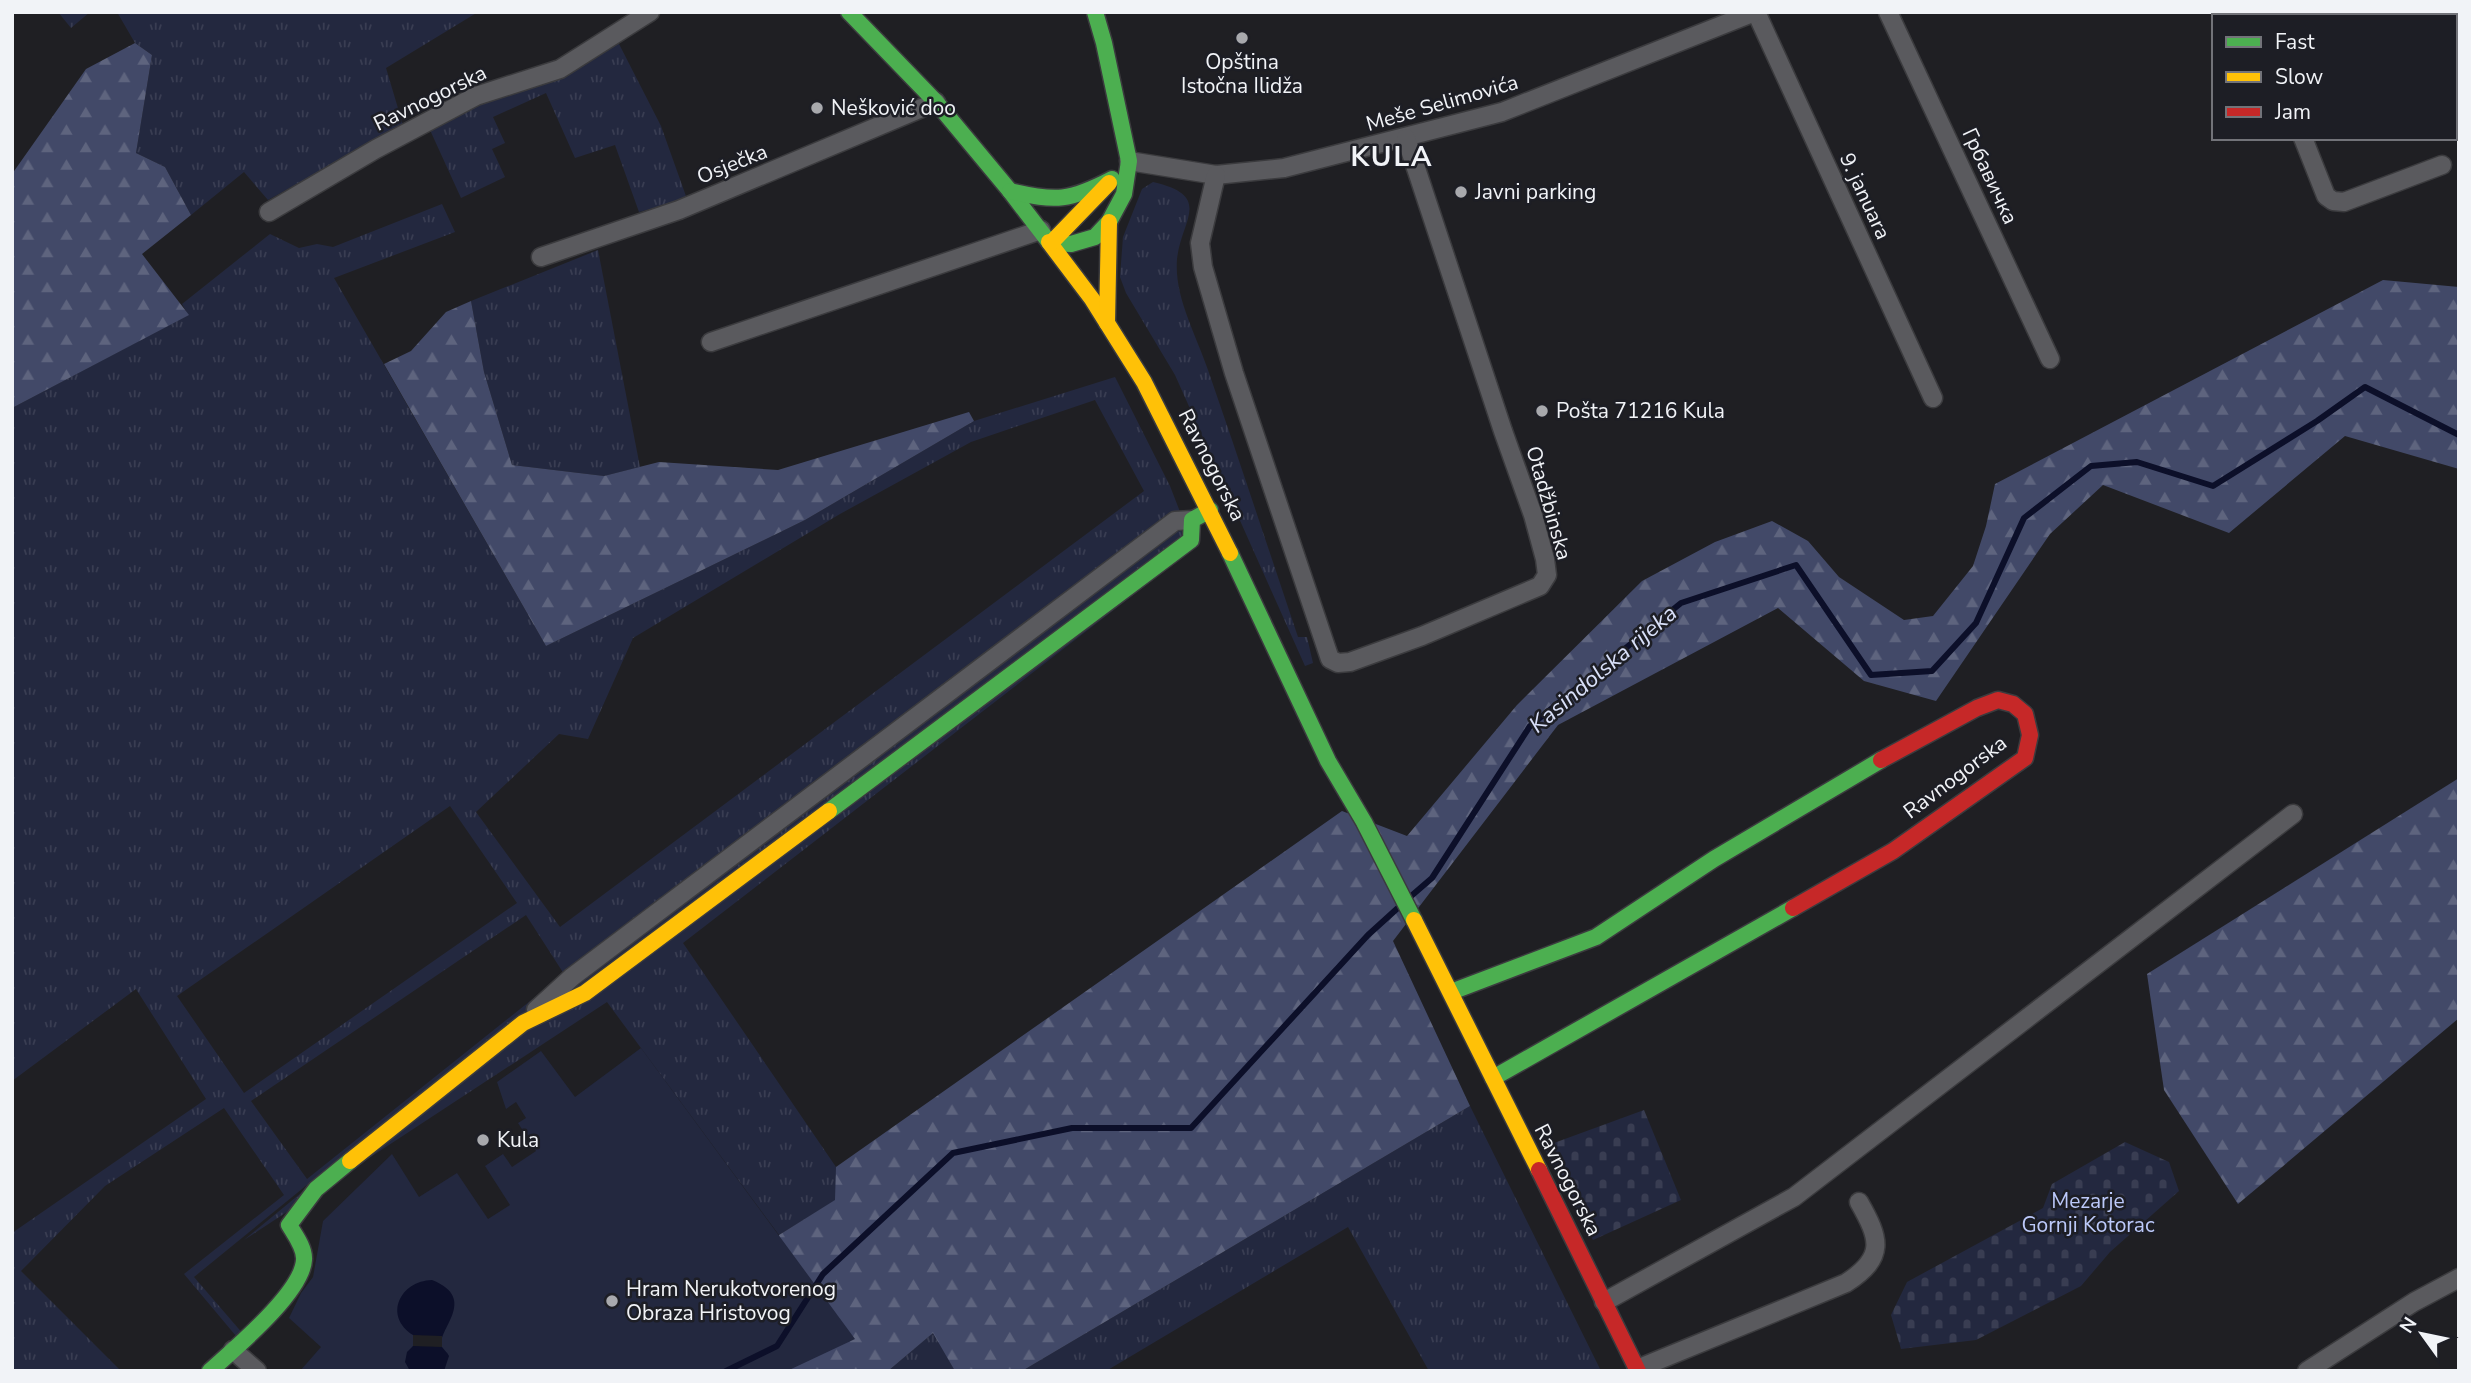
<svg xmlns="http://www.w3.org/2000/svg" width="2471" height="1383" viewBox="0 0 2471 1383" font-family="'Nunito Sans',sans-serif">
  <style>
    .grass { fill: url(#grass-tufts); fill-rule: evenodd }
    .forest { fill: url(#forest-firs) }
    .cemetery { fill: url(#cemetery-stones) }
    .park { fill: #23283f }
    .water { fill: #0c0f29 }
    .pier { fill: #1f1f23 }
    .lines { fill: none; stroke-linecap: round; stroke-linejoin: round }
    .stream { stroke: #0c0f29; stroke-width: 6 }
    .street-casing { stroke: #3b3b3e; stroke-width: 21 }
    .fast-casing { stroke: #3b3b3e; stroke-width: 19 }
    .slow-casing { stroke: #3b3b3e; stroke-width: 19 }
    .jam-casing { stroke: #3b3b3e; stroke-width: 19 }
    .street { stroke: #5a5a5e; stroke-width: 18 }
    .fast { stroke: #4caf50; stroke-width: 16 }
    .slow { stroke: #ffc107; stroke-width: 16 }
    .jam { stroke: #c62828; stroke-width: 16 }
    .poi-dot { fill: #a8a9ad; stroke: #1d1e25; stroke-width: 2.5 }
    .labels { text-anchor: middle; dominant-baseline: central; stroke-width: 5; stroke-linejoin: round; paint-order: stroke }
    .poi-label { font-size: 21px; fill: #f1f3f7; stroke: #1d1e25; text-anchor: start }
    .street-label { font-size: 21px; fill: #f1f3f7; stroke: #1d1e25 }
    .park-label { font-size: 21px; fill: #bcc9fa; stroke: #1d1e25 }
    .water-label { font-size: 23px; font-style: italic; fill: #d9e0f9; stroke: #1d1e25 }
    .district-label { font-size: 28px; font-weight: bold; letter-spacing: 2px; fill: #f1f3f7; stroke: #1d1e25 }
  </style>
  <defs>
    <pattern id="grass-tufts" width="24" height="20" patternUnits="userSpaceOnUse" patternTransform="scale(1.75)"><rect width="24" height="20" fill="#23283f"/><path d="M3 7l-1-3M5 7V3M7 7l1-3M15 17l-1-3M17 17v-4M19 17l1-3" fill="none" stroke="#393d52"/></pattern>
    <pattern id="forest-firs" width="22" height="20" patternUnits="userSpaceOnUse" patternTransform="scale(1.75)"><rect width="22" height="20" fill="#424968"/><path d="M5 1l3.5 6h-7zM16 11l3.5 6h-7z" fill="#5e647e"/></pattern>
    <pattern id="cemetery-stones" width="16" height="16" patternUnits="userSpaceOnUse" patternTransform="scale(1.75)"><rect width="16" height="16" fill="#23283f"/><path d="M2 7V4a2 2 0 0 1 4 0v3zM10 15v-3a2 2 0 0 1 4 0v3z" fill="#393d52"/></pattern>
  </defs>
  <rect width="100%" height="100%" fill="#1f1f23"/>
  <g class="grass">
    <path d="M58,12H90L71,28Z"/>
    <path d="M117,12H478L386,68L403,125L268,200L244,172L191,215L165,167L136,153L152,55L135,43Z"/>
    <path d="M618,42L661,126L687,199L639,212L615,145L575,158L546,93L493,117L505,143L492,149L505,177L461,198L430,130L456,118L487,99Z"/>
    <path d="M1153,182C1214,196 1181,220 1177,259C1174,297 1196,334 1208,370C1239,459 1268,548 1298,637H1307L1313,663L1305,666L1175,375L1126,293L1120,277L1123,237L1142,189Z"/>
    <path d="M442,204L455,232L334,278L546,646L805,520L974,421L1115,377L1170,486L1194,548L683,943L836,1167V1200L779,1235L607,1002L244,1240L386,1123L313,1180L194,1277L244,1335L236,1336L184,1274L284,1195L224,1108L105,1186L21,1271L121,1371H12V1233L206,1099L136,989L12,1081V408L188,315L182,304L270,234L299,248L317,244L333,247ZM1095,400L1144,491L560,927L476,812L559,734L588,739L633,638L840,514L971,442ZM450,806L517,903L244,1093L177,996ZM526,915L564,974L307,1179L251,1101Z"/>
    <path d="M598,250L640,467L604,476L512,465L484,372L471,301Z"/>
    <path d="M1470,1106L1601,1371H1429L1348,1227L1106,1371H1022Z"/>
    <path d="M934,1332L955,1371H888Z"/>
  </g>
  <g class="forest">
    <path d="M135,43L152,55L136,153L165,167L191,215L142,254L189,315L12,408V174L86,69Z"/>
    <path d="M2383,280L2459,287V469L2345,436L2229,533L2103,485L2050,534L1936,701L1864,681L1778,608L1558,725L1393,941L1470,1106L1022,1371H955L933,1333L888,1371H787L779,1235L835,1200L836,1167L1342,811L1407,836L1517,705L1642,581L1715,542L1772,521L1808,541L1839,577L1904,620L1933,616L1973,566L1986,526L1995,484Z"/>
    <path d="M471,301L484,372L512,465L604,476L659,462L778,470L969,412L974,421L805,520L546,646L384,364L411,351L446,312Z"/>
    <path d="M2459,778V1018L2238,1204L2164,1090L2147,974Z"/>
  </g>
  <g class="cemetery">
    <path d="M1644,1110L1681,1200L1593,1240L1543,1147Z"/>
    <path d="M2125,1142L2169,1162L2179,1191L2110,1252L2081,1286L1976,1340L1901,1349L1891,1315L1907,1282L2043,1208L2052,1184Z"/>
  </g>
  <path class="park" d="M641,1048L855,1339L787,1371H300L321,1347L289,1318L301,1293L313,1277L323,1221L392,1154L419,1197L457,1173L488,1219L510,1205L485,1166L503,1154L512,1167L536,1151L518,1123L526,1118L516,1102L506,1109L497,1082L541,1051L575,1097Z"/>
  <path class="water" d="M432,1280C480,1299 435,1331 442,1347C444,1350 447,1352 449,1356L444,1371H410L405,1362L407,1352L413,1346V1335C383,1316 400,1281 432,1280Z"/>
  <path class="pier" d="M413,1335L442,1336V1347L413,1346Z"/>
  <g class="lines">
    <g class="stream">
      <path d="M1410,897L1432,878L1530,726L1681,603L1796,565L1871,675L1932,671L1976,623L2024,518L2091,466L2137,462L2213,486L2317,421L2365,387L2459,435"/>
      <path d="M726,1371L777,1346L823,1274L953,1153L1072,1128H1191L1368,935L1400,906"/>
    </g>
    <g class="street-casing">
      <g id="street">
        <path d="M1756,12L1933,398"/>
        <path d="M1888,12L2050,359"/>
        <path d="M2252,12L2253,16"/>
        <path d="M2303,138L2326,196L2333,201L2344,202L2442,165"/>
        <path d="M1129,161L1216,175L1284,168L1502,112L1755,12"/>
        <path d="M1216,175L1200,243L1203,267L1234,373L1330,659L1338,663L1350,662L1422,636L1540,586L1547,575L1545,559L1533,515L1503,431L1406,138"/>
        <path d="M269,212L376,149L476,96L560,69L650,12"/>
        <path d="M541,257L679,210L936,102"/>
        <path d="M711,342L1041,230"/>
        <path d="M536,1010L572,977L1175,521L1192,520"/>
        <path d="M1604,1302L1794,1197L2293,814"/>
        <path d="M233,1350L257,1371"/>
        <path d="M1637,1369L1846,1283C1886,1257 1880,1239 1859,1202"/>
        <path d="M2307,1371L2414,1302L2459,1278"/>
      </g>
    </g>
    <g class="fast-casing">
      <g id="fast">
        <path d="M849,12L936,102L1010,191L1049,242"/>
        <path d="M1010,191C1056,202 1070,201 1112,179"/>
        <path d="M1051,243L1071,244L1095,237L1109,222L1124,194L1129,161L1104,43L1095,12"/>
        <path d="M1230,553L1328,761L1364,822L1414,920"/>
        <path d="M829,811L1191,540L1192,520L1210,510"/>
        <path d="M1451,992L1596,937L1714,859L1881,760"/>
        <path d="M1493,1078L1793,908"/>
        <path d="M210,1371C234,1349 302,1293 304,1260C305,1248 295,1235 289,1225L316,1189L350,1161"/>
      </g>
    </g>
    <g class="slow-casing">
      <g id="slow">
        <path d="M1049,242L1092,299L1144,382L1230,553"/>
        <path d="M1051,243L1109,183"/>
        <path d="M1107,323L1109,222"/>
        <path d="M1414,920L1539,1170"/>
        <path d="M350,1161L523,1023L585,993L829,811"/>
      </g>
    </g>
    <g class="jam-casing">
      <g id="jam">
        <path d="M1793,908L1893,851L2025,758L2030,735L2025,714L2013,704L1998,700L1977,708L1881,760"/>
        <path d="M1539,1170L1638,1371"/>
      </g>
    </g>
    <use href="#street" class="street"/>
    <use href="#fast" class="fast"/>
    <use href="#slow" class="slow"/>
    <use href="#jam" class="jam"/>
  </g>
  <g class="poi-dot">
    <circle cx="1242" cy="38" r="7"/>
    <circle cx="817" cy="108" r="7"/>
    <circle cx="1461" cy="192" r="7"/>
    <circle cx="1542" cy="411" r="7"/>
    <circle cx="483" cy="1140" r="7"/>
    <circle cx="612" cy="1301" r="7"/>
  </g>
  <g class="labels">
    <g class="poi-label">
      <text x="1242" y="62" text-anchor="middle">Opština<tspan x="1242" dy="24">Istočna Ilidža</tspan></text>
      <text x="831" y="108">Nešković doo</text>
      <text x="1475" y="192">Javni parking</text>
      <text x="1556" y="411">Pošta 71216 Kula</text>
      <text x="497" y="1140">Kula</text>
      <text x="626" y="1289">Hram Nerukotvorenog<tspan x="626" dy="24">Obraza Hristovog</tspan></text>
    </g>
    <g class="street-label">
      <text transform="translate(430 98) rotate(-26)">Ravnogorska</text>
      <text transform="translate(1442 103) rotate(-16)">Meše Selimovića</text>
      <text transform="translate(732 164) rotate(-22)">Osječka</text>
      <text transform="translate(1990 176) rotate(65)">Грбавичка</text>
      <text transform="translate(1865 196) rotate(65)">9. januara</text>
      <text transform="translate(1212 465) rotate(63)">Ravnogorska</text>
      <text transform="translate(1549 503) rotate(74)">Otadžbinska</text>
      <text transform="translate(1955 777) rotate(-37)">Ravnogorska</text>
      <text transform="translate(1568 1180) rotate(63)">Ravnogorska</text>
    </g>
    <g class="park-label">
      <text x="2088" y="1201">Mezarje<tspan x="2088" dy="24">Gornji Kotorac</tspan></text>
    </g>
    <g class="water-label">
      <text transform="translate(1603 669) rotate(-40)">Kasindolska rijeka</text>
    </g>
    <g class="district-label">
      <text x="1392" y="157">KULA</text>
    </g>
  </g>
  <rect width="2471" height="1383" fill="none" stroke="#f1f3f7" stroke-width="28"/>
  <rect x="2212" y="14" width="245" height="126" fill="#1d1e25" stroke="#727379" stroke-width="2"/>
  <rect x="2226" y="37" width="35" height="10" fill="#4caf50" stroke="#727379" stroke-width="2"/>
  <text x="2275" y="49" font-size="21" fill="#f1f3f7">Fast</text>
  <rect x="2226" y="72" width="35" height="10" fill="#ffc107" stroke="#727379" stroke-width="2"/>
  <text x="2275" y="84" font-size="21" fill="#f1f3f7">Slow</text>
  <rect x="2226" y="107" width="35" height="10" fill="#c62828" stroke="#727379" stroke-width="2"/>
  <text x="2275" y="119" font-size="21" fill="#f1f3f7">Jam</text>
  <g transform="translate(2422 1334) rotate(303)" stroke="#1d1e25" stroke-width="5" paint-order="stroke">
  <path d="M0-5L12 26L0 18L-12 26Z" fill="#f1f3f7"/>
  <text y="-10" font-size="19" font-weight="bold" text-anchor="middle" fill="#f1f3f7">N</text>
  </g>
</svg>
